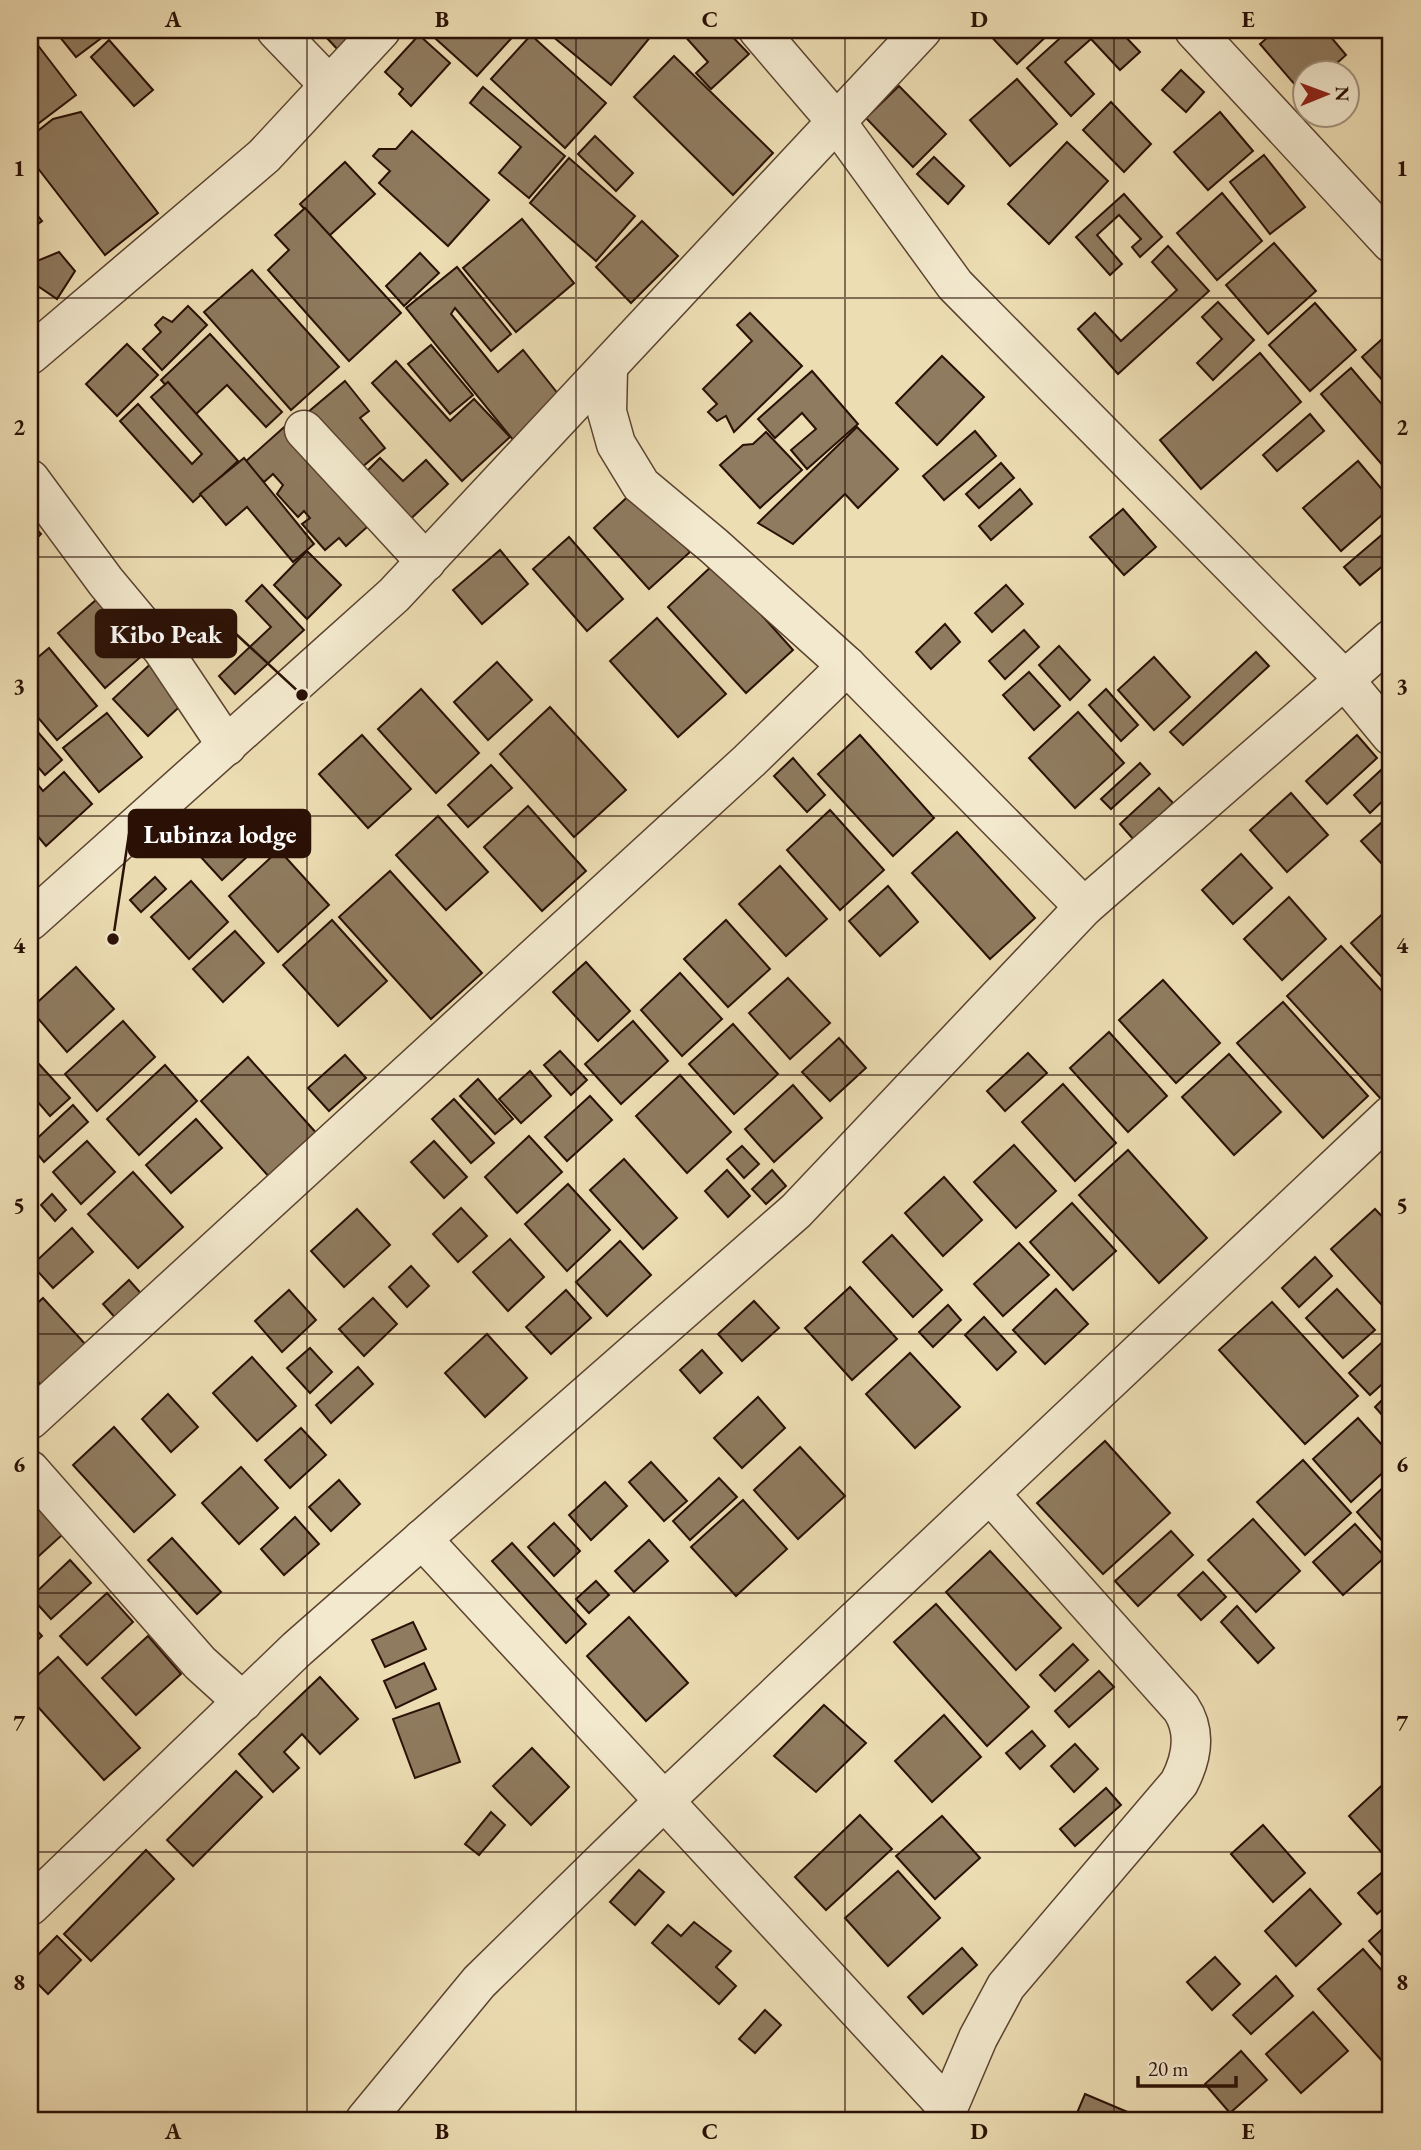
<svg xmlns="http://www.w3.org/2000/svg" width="1421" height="2150" viewBox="0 0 1421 2150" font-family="'EB Garamond',serif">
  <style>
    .building { fill: #8f7b5f; stroke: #2a1005; stroke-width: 2 }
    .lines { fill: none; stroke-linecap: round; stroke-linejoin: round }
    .minor-casing { stroke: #5b4330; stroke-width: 41 }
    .minor { stroke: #f3e9ce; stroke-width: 38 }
    .grid { fill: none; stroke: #2a1005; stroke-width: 2; stroke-opacity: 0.55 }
    .leader { fill: none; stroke: #2a1005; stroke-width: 2.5 }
    .callout-dot { fill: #2a1005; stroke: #f3e9ce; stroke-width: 2.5 }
    .callout { fill: #2a1005; stroke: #2a1005; stroke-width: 2.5 }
    .callout-label { font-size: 26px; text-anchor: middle; font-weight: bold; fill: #fff }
    .neatline { fill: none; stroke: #2a1005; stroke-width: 2.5 }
    .grid-label { font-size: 23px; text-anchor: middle; font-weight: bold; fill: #2a1005 }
  </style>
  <rect width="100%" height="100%" fill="#edddb3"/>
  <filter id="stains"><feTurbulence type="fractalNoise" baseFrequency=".00286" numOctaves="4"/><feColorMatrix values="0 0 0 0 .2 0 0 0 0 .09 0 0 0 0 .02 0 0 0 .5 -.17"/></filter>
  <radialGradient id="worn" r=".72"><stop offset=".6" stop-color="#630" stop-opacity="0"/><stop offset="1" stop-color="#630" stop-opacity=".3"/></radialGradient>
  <g class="building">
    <path d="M68,30H112L76,57L59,36Z"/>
    <path d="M332,30H365L341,53L325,36Z"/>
    <path d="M426,30H519L477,76Z"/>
    <path d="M545,30H645L652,35L611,85Z"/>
    <path d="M685,30H726L749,54L711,89L696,73L708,62L682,33Z"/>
    <path d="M985,30H1053L1017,64Z"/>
    <path d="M1069,30H1119L1140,52L1120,70L1091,39L1065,62L1094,94L1071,116L1027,68Z"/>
    <path d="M1276,30H1325L1346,55L1325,74H1306V90L1302,93L1260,44Z"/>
    <path d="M30,35L76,95L39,123L30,110Z"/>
    <path d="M419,35L450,63L411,106L399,94L403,89L385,72Z"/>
    <path d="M531,35L606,103L565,148L491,79Z"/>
    <path d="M109,40L153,90L134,106L91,57Z"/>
    <path d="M674,56L773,153L733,195L634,97Z"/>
    <path d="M1181,70L1204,92L1186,112L1162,90Z"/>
    <path d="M1017,79L1057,124L1010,166L970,120Z"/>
    <path d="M899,86L946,134L913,167L866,118Z"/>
    <path d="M483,87L565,156L529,198L499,173L521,147L470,103Z"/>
    <path d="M1111,102L1151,144L1124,172L1083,130Z"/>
    <path d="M81,112L158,213L105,255L30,158V137L53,119Z"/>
    <path d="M1220,112L1253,151L1208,190L1174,152Z"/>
    <path d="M412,131L489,200L448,246L379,183L390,171L373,156L379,149H396Z"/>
    <path d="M595,136L633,173L616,191L578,154Z"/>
    <path d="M1067,142L1108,181L1049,244L1008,204Z"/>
    <path d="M1264,155L1305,207L1270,234L1230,182Z"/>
    <path d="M934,157L964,186L948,204L917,174Z"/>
    <path d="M569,158L635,216L596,261L530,203Z"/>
    <path d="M345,162L375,194L329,236L300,204Z"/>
    <path d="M1222,193L1262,241L1217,280L1177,233Z"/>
    <path d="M1124,194L1162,237L1140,257L1132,247L1141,239L1119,215L1097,235L1122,264L1110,275L1076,237Z"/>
    <path d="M30,206L42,221L30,230Z"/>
    <path d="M305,208L401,313L349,361L268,270L289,250L275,235Z"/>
    <path d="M522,219L574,283L516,332L463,268Z"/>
    <path d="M642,221L678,256L631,303L596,267Z"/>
    <path d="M1274,243L1316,291L1268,334L1226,285Z"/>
    <path d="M1168,246L1209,291L1118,374L1078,329L1095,313L1121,341L1177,290L1152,262Z"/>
    <path d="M59,252L75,271L57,299L32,282L37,261Z"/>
    <path d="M420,253L439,273L404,306L386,286Z"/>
    <path d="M457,267L511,334L491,351L455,308L451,314L498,372L523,350L563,400L514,441L406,308Z"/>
    <path d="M252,270L339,367L291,410L204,312Z"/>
    <path d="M1218,302L1254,340L1213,380L1197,363L1222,339L1202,317Z"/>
    <path d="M1315,303L1356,350L1310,391L1269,345Z"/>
    <path d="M188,306L207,325L162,370L143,349L161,332L155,325L163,317L172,322Z"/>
    <path d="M750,313L802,366L734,432L726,416L717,421L708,412L717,404L703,389L752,341L737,325Z"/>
    <path d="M1391,331V390L1362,357Z"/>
    <path d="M210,334L282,412L266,427L227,385L194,416L161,380Z"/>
    <path d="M127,344L158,375L117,416L86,384Z"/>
    <path d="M431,345L473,395L450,414L408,364Z"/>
    <path d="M1260,353L1301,402L1201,489L1160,440Z"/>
    <path d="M942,356L984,397L937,445L896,403Z"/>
    <path d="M396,361L450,421L474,399L510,437L462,481L372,383Z"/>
    <path d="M1351,368L1391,415V475L1321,394Z"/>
    <path d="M812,371L858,424L807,469L791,450L816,429L802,413L775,438L758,419Z"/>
    <path d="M345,381L369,411L360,418L385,448L356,472L307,413Z"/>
    <path d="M168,382L238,461L193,502L120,421L138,404L192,464L202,454L151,397Z"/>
    <path d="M1310,414L1324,431L1277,471L1263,455Z"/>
    <path d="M291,421L377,518L346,546L339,538L325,550L302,524L310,518L304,511L298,517L277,494L283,485L273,474L264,482L245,462Z"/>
    <path d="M857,427L898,469L858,508L845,494L793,544L758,523Z"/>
    <path d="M975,431L996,456L944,500L923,476Z"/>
    <path d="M766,432L802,470L760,508L720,465L743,445L753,444Z"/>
    <path d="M244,458L314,544L293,562L247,507L226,525L200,494Z"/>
    <path d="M380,458L403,481L426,460L448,484L404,525L360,478Z"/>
    <path d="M1358,461L1391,500V507L1341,551L1303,508Z"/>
    <path d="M1001,463L1014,478L979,508L966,494Z"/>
    <path d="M1020,489L1032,504L991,540L979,526Z"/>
    <path d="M635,490L690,552L649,589L594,528Z"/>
    <path d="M1123,509L1156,547L1124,575L1090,537Z"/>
    <path d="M30,522L41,534L30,545Z"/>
    <path d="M1391,527V559L1360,585L1344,567Z"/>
    <path d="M569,537L623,599L587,631L533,569Z"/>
    <path d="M500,550L528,584L482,624L453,590Z"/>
    <path d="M307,551L341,585L307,619L274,585Z"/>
    <path d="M715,563L793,650L746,693L668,607Z"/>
    <path d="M262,585L304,630L235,694L219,676L271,627L246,601Z"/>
    <path d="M1006,585L1023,604L992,632L975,613Z"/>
    <path d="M104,593L152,647L105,688L58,633Z"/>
    <path d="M657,618L726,694L678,737L610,661Z"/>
    <path d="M945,624L960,642L931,669L916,652Z"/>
    <path d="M1024,630L1039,647L1005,679L989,661Z"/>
    <path d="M1059,646L1090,680L1070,700L1039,665Z"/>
    <path d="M49,648L97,706L57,740L30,708V664Z"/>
    <path d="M1256,652L1269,666L1183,745L1170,732Z"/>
    <path d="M1154,657L1190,697L1154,730L1118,690Z"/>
    <path d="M157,658L191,696L148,736L113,699Z"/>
    <path d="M497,662L532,700L488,740L454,702Z"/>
    <path d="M1029,672L1060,706L1034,730L1003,695Z"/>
    <path d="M421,689L479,753L436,793L378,729Z"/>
    <path d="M1106,689L1138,725L1121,741L1089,705Z"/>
    <path d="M550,707L626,790L574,837L500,754Z"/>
    <path d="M1078,712L1124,763L1075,808L1029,758Z"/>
    <path d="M107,713L142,757L99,792L63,748Z"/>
    <path d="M30,723L62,760L45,775L30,758Z"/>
    <path d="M362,735L411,789L368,828L319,774Z"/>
    <path d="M860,735L934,818L893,856L818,774Z"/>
    <path d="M1357,735L1377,758L1327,804L1306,781Z"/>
    <path d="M793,758L825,795L807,812L774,776Z"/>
    <path d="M1140,763L1150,774L1111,809L1101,799Z"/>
    <path d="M491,765L512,788L468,827L448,805Z"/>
    <path d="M1381,770L1391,781V793L1370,813L1354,795Z"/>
    <path d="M64,772L92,804L46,846L30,827V775L43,791Z"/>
    <path d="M1159,788L1173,803L1134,840L1120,824Z"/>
    <path d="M1291,793L1328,835L1287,872L1250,830Z"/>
    <path d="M528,806L586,871L542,911L484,847Z"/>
    <path d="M830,810L884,870L840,910L787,850Z"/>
    <path d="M243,814L266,839L222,880L199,855Z"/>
    <path d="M438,816L488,872L446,910L396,855Z"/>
    <path d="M1381,823L1391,834V874L1361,841Z"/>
    <path d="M957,832L1035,918L990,959L912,873Z"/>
    <path d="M279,850L329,905L278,952L229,896Z"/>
    <path d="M1241,854L1272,888L1233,924L1202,890Z"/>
    <path d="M780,866L827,919L786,956L739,904Z"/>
    <path d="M390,871L482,973L431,1019L339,917Z"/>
    <path d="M155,877L166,889L141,912L130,900Z"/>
    <path d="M191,881L228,922L189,959L151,917Z"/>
    <path d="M888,886L918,922L880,956L849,921Z"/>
    <path d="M1289,897L1326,939L1282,980L1244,939Z"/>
    <path d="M1391,906V987L1351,943Z"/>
    <path d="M332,920L387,981L338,1026L283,965Z"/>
    <path d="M726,920L770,969L728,1007L684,959Z"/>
    <path d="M235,931L264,963L223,1002L193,969Z"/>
    <path d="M1341,946L1391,1001V1089L1381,1099L1287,996Z"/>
    <path d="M586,962L630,1011L598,1041L553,992Z"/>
    <path d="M76,967L114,1009L67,1052L30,1009Z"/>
    <path d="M680,973L722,1019L682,1056L641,1010Z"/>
    <path d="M788,978L830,1023L790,1059L749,1013Z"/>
    <path d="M1163,980L1220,1043L1176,1083L1119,1020Z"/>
    <path d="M1283,1002L1368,1096L1323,1138L1237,1043Z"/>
    <path d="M123,1021L155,1057L97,1111L65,1074Z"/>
    <path d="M633,1021L668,1061L621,1104L585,1064Z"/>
    <path d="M733,1024L778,1074L734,1114L689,1064Z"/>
    <path d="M1109,1032L1167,1096L1128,1132L1070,1068Z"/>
    <path d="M839,1038L866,1068L830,1101L802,1072Z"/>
    <path d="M560,1051L587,1080L571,1095L544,1065Z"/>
    <path d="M1028,1053L1047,1073L1005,1111L987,1091Z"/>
    <path d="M1229,1054L1281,1112L1234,1155L1182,1097Z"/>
    <path d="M345,1055L366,1078L329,1111L308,1088Z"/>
    <path d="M248,1057L319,1136L271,1179L201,1101Z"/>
    <path d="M38,1063L70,1098L50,1116L30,1093V1070Z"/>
    <path d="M165,1065L197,1101L139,1155L107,1119Z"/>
    <path d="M530,1071L551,1096L521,1123L499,1099Z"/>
    <path d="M680,1075L731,1132L687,1173L636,1116Z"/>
    <path d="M478,1079L513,1119L495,1134L460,1096Z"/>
    <path d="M1063,1084L1116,1143L1075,1181L1022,1122Z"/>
    <path d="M793,1085L822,1118L774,1162L745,1129Z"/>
    <path d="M590,1096L612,1120L567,1161L545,1137Z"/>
    <path d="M454,1099L494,1143L471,1163L432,1119Z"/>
    <path d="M73,1105L88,1122L44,1162L30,1145Z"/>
    <path d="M196,1119L222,1148L171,1193L146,1165Z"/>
    <path d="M529,1136L562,1172L517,1213L485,1177Z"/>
    <path d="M87,1141L115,1172L81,1204L53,1172Z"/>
    <path d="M434,1141L467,1177L444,1198L411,1162Z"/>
    <path d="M1014,1145L1056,1191L1016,1228L974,1182Z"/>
    <path d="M742,1146L759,1164L744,1178L727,1159Z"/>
    <path d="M1128,1150L1207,1238L1159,1283L1079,1195Z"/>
    <path d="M624,1159L677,1218L643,1249L590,1190Z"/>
    <path d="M727,1170L750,1196L728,1217L705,1191Z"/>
    <path d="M772,1170L786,1186L766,1204L752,1189Z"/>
    <path d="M133,1172L183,1227L138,1268L88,1214Z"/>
    <path d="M944,1177L982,1220L943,1256L905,1213Z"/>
    <path d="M568,1184L610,1230L567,1271L525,1224Z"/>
    <path d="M52,1194L66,1210L55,1221L41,1205Z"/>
    <path d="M1072,1203L1116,1251L1073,1290L1030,1242Z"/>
    <path d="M461,1208L487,1236L458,1262L433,1234Z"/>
    <path d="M357,1209L390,1245L344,1287L311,1251Z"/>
    <path d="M1375,1209L1391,1226V1315L1331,1249Z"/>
    <path d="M72,1228L93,1252L53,1288L32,1265Z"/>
    <path d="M892,1235L942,1290L913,1317L863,1262Z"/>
    <path d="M510,1239L544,1277L508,1311L473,1272Z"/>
    <path d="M620,1241L651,1275L607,1316L576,1282Z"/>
    <path d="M1019,1243L1049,1275L1003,1316L974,1284Z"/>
    <path d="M1315,1257L1332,1276L1299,1307L1282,1288Z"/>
    <path d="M411,1266L429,1286L407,1307L389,1287Z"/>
    <path d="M129,1280L145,1298L119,1322L103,1304Z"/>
    <path d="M850,1287L897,1339L852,1380L805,1328Z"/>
    <path d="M1056,1289L1088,1324L1045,1364L1013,1330Z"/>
    <path d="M1337,1289L1375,1330L1343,1358L1306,1318Z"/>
    <path d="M289,1290L316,1320L282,1352L255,1321Z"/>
    <path d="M566,1290L591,1318L551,1354L526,1327Z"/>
    <path d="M43,1298L86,1345L41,1385L30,1373V1310Z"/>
    <path d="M373,1298L397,1324L364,1356L339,1329Z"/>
    <path d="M754,1301L779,1328L742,1361L718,1334Z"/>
    <path d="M1272,1302L1358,1396L1305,1444L1219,1350Z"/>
    <path d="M948,1305L961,1320L933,1347L919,1332Z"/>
    <path d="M984,1317L1016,1352L997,1370L965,1335Z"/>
    <path d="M487,1334L527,1378L485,1417L445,1373Z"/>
    <path d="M1391,1334V1376L1370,1395L1349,1373Z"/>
    <path d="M310,1348L332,1372L310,1393L287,1368Z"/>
    <path d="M702,1350L722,1373L700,1393L680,1370Z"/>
    <path d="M910,1353L960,1407L915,1448L866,1394Z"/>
    <path d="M252,1357L296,1406L257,1441L213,1393Z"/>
    <path d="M358,1367L373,1384L331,1423L316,1405Z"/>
    <path d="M1391,1391V1425L1375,1407Z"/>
    <path d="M168,1394L198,1427L171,1452L142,1419Z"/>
    <path d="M758,1397L785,1428L742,1468L714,1438Z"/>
    <path d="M1358,1418L1391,1455V1465L1351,1502L1313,1459Z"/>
    <path d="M114,1427L175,1495L134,1532L73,1465Z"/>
    <path d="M301,1428L326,1455L290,1488L265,1460Z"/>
    <path d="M1105,1441L1170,1513L1103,1574L1037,1503Z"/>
    <path d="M800,1447L845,1496L798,1539L754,1490Z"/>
    <path d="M1303,1460L1351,1513L1305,1555L1257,1502Z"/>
    <path d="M651,1462L687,1501L664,1521L629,1482Z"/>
    <path d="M241,1467L278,1508L239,1544L202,1503Z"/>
    <path d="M719,1478L737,1497L690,1540L673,1521Z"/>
    <path d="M339,1480L360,1504L331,1531L309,1507Z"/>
    <path d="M1391,1480V1551L1357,1512Z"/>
    <path d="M605,1482L627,1506L591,1540L569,1515Z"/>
    <path d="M30,1499L62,1535L30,1564Z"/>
    <path d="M743,1500L787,1549L736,1596L691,1547Z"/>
    <path d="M295,1517L319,1544L284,1575L261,1549Z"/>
    <path d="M1253,1519L1300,1571L1256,1612L1208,1560Z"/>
    <path d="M554,1523L580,1551L554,1576L528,1547Z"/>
    <path d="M1355,1524L1385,1557L1343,1595L1313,1562Z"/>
    <path d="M1171,1531L1193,1555L1138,1606L1115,1581Z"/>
    <path d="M172,1538L221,1592L197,1614L148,1560Z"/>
    <path d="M649,1540L668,1561L634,1592L615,1571Z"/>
    <path d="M512,1543L586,1624L566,1643L492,1561Z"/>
    <path d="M990,1551L1061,1628L1016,1670L946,1592Z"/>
    <path d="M70,1560L91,1583L51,1619L31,1597Z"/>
    <path d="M1203,1572L1226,1597L1201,1620L1178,1595Z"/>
    <path d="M596,1581L609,1595L589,1613L576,1599Z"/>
    <path d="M107,1593L133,1622L87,1665L60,1636Z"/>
    <path d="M936,1604L1029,1707L987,1746L894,1642Z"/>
    <path d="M1237,1606L1274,1648L1258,1663L1221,1622Z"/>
    <path d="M629,1617L688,1683L646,1721L587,1656Z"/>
    <path d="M413,1622L426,1649L385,1667L372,1640Z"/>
    <path d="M30,1623L42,1636L30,1647Z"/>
    <path d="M148,1636L181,1674L136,1715L102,1678Z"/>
    <path d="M1073,1644L1088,1660L1055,1691L1040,1675Z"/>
    <path d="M58,1657L140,1748L104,1780L30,1698V1682Z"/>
    <path d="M424,1663L436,1689L396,1708L384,1681Z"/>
    <path d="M1099,1671L1114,1687L1069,1727L1055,1711Z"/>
    <path d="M320,1677L358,1719L320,1754L302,1734L284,1752L299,1768L273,1792L239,1754Z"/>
    <path d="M439,1703L460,1762L415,1778L393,1719Z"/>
    <path d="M824,1705L866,1743L816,1792L774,1756Z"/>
    <path d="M944,1715L981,1757L932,1802L895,1761Z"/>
    <path d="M1032,1731L1045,1746L1020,1769L1006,1753Z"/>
    <path d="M1075,1744L1098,1769L1074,1792L1051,1766Z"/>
    <path d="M532,1748L569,1787L531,1825L493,1786Z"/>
    <path d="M236,1771L262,1797L193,1866L167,1840Z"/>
    <path d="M1391,1777V1863L1349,1816Z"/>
    <path d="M1106,1788L1121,1805L1075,1846L1060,1829Z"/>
    <path d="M491,1812L505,1825L479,1855L465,1844Z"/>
    <path d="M860,1815L892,1849L826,1910L795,1877Z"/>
    <path d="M942,1816L980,1858L935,1899L896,1856Z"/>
    <path d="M1263,1825L1305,1873L1273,1902L1231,1854Z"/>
    <path d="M146,1850L174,1879L91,1961L64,1934Z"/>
    <path d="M1386,1869L1391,1875V1902L1377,1914L1358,1893Z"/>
    <path d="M639,1870L664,1892L635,1925L610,1902Z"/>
    <path d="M898,1871L940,1918L888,1966L845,1918Z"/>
    <path d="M1310,1889L1341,1924L1296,1966L1265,1931Z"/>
    <path d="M1391,1921V1966L1369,1941Z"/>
    <path d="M694,1922L731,1951L716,1967L736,1986L719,2004L652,1943L668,1925L681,1936Z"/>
    <path d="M57,1936L81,1960L48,1994L30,1976V1963Z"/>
    <path d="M962,1948L977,1965L923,2014L908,1997Z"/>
    <path d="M1363,1949L1391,1981V2071L1318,1989Z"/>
    <path d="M1215,1957L1240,1984L1212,2010L1187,1982Z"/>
    <path d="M1276,1976L1293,1996L1251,2034L1233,2015Z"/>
    <path d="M765,2010L781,2025L755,2053L739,2039Z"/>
    <path d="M1313,2012L1348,2051L1301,2093L1266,2054Z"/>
    <path d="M1241,2051L1267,2080L1230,2113L1205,2084Z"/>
    <path d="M1085,2094L1144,2119V2120H1074Z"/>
  </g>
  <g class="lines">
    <g class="minor-casing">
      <g id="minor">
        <path d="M276,30L329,85"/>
        <path d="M758,30L835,120L955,285L1343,678L1391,736"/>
        <path d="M1194,30L1391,243"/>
        <path d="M30,355L264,156L381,30"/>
        <path d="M608,369L607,412L616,444L641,485L714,546L847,666L1084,907"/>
        <path d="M304,430L426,562"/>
        <path d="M30,479L106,582L162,649L227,746"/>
        <path d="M30,921L394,595L922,30"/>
        <path d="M30,1420L749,761L847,666"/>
        <path d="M30,1470L200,1663L243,1702"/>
        <path d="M422,1539L948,2108"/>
        <path d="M30,1906L297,1649L796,1211L1084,907L1391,639"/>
        <path d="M365,2120L479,1982L665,1800L1391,1115"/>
        <path d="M943,2120L978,2038L1006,1986L1179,1783C1192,1758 1197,1732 1181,1708L990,1494"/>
      </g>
    </g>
    <use href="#minor" class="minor"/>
  </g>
  <path class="grid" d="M307,30V2120M576,30V2120M845,30V2120M1114,30V2120M30,298H1391M30,557H1391M30,816H1391M30,1075H1391M30,1334H1391M30,1593H1391M30,1852H1391"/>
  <path class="leader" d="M302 695L236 634M113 939L129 834"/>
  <g class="callout-dot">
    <circle cx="302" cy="695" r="7"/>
    <circle cx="113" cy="939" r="7"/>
  </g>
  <g class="callout">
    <rect x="96" y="610" width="140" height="47" rx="7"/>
    <rect x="129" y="810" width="181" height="47" rx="7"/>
  </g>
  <g class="callout-label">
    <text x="166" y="643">Kibo Peak</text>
    <text x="220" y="843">Lubinza lodge</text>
  </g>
  <rect width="1421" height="2150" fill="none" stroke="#edddb3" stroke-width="77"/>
  <g transform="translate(1326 94) rotate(89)"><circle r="33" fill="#f3e9ce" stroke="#a3927e" stroke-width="2"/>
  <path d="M0-5L12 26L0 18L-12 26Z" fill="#8f2418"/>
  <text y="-10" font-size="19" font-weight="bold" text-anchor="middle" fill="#2a1005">N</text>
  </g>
  <path d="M1138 2076v10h98v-10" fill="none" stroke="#2a1005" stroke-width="3.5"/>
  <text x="1148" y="2076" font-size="21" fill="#2a1005" stroke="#f3e9ce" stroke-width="5" paint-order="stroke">20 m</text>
  <rect x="38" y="38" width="1344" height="2074" class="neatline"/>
  <g class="grid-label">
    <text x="173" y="27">A</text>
    <text x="442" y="27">B</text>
    <text x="710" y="27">C</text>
    <text x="979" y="27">D</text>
    <text x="1248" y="27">E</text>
    <text x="19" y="176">1</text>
    <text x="1402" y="176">1</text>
    <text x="19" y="435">2</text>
    <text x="1402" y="435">2</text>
    <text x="19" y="694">3</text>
    <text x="1402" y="694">3</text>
    <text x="19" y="953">4</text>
    <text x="1402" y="953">4</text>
    <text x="19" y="1213">5</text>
    <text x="1402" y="1213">5</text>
    <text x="19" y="1472">6</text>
    <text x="1402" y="1472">6</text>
    <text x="19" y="1731">7</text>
    <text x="1402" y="1731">7</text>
    <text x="19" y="1990">8</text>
    <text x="1402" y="1990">8</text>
    <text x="173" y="2139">A</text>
    <text x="442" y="2139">B</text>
    <text x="710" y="2139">C</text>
    <text x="979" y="2139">D</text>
    <text x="1248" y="2139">E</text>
  </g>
  <rect width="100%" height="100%" filter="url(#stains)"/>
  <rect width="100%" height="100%" fill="url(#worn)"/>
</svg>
